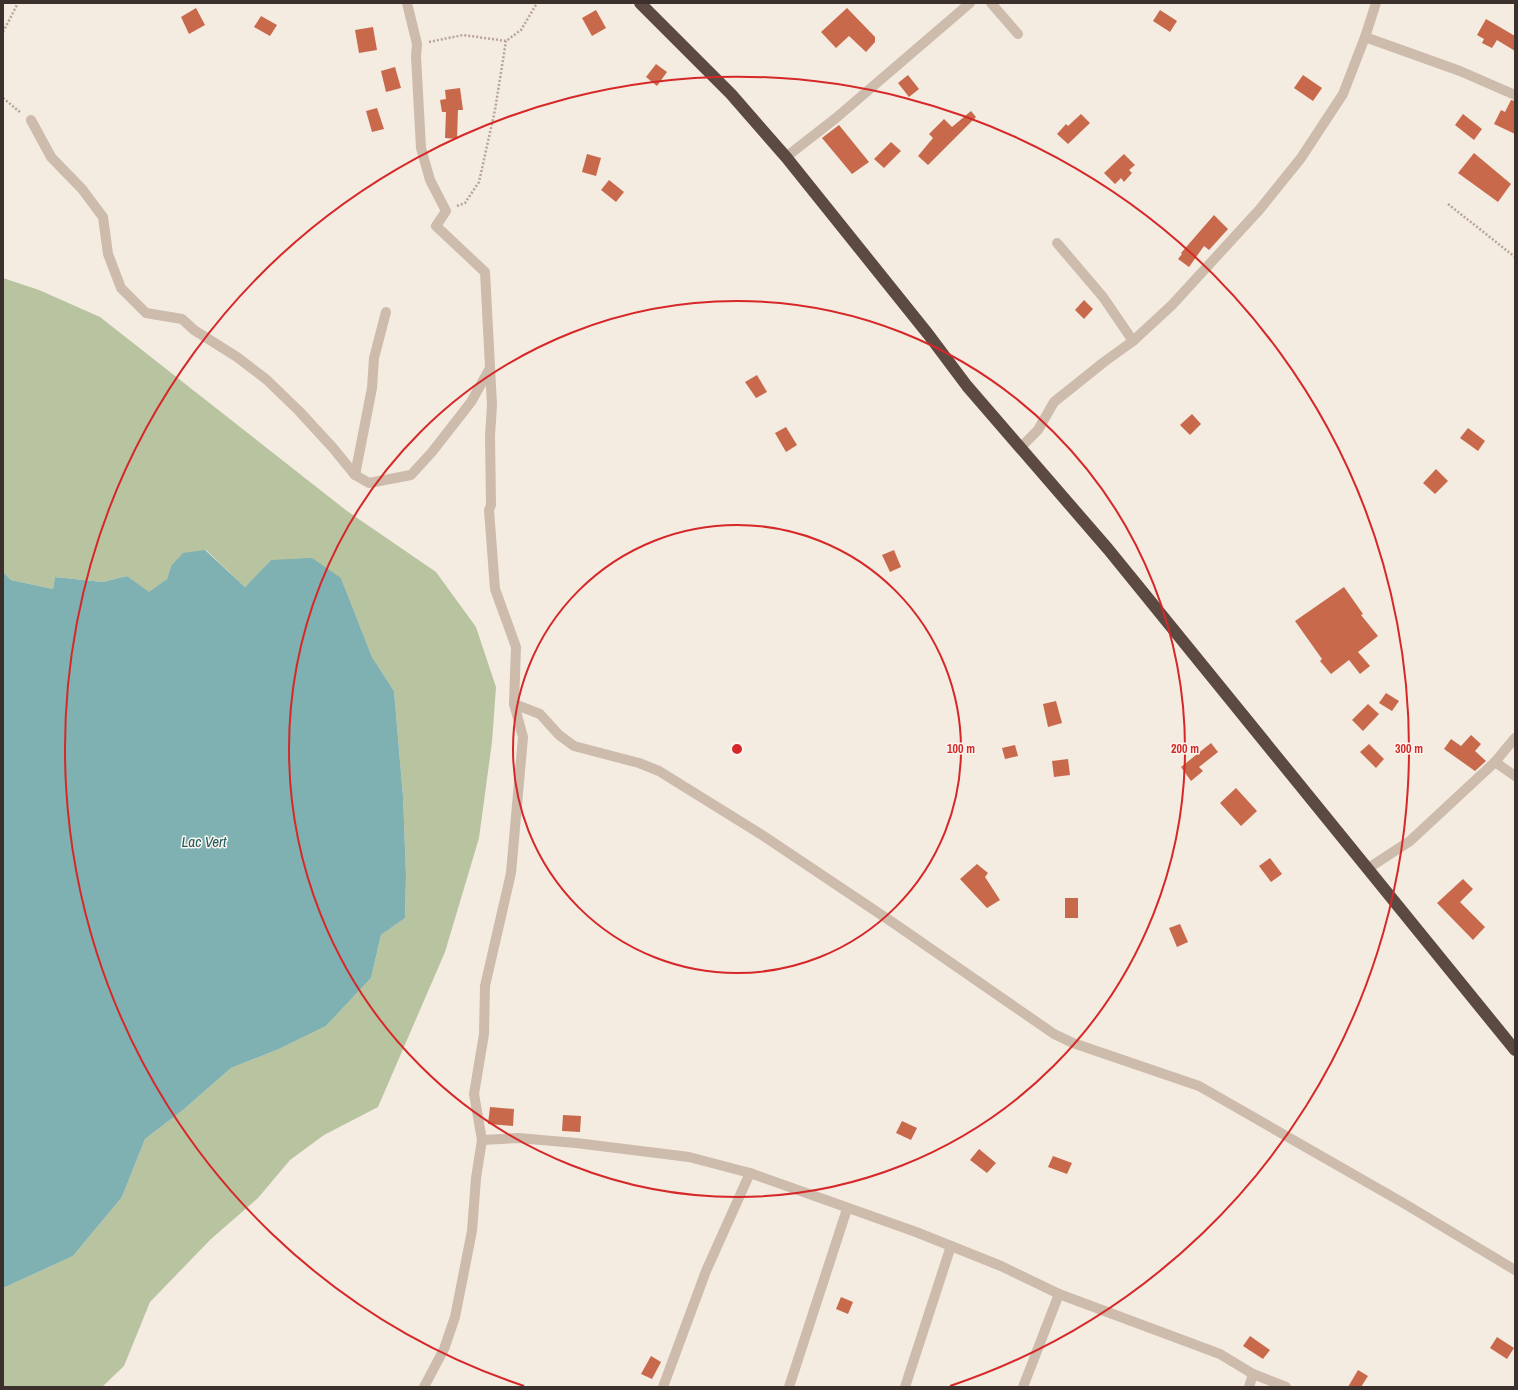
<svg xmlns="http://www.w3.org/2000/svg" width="1518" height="1390" viewBox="0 0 1518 1390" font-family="'Archivo Narrow',sans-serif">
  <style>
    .green { fill: #b8c4a0 }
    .water { fill: #7fb0b2 }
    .building { fill: #c8694b }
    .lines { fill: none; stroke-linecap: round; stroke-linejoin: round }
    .path { stroke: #b9a596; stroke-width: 2.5; stroke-dasharray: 2 2; stroke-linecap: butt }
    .street { stroke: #cdbbac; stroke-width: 10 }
    .highway { stroke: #5c4a42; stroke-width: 12 }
    .ring { fill: none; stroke: #d62828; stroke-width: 2 }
    .labels { text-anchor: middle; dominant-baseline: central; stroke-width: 3; stroke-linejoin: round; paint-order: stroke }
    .water-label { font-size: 15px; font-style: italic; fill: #1f5a5e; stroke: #fbf5ee }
    .centre { fill: #d62828; stroke: #fbf5ee; stroke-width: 2 }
    .ring-label { font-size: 12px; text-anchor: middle; font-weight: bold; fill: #d62828; stroke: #fbf5ee; stroke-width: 3; stroke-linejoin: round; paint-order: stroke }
  </style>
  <rect width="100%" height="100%" fill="#f4ebe1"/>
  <path class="green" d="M3,278L39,290L100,317L347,511L436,572L476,627L496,687L492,742L479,838L445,952L378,1107L324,1135L290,1160L258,1198L211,1239L150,1302L124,1366L102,1387H3V1288L73,1256L122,1197L145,1139L183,1110L231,1068L279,1049L326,1026L371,978L381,935L405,918L406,875L403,796L394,691L372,657L341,578L271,560L245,587L206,550L171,566L167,579L149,593L127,576L103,582L55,577L53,589L11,580L3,572Z"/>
  <path class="water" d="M205,550L245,587L271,560L312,558L341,578L372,657L394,691L403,796L406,875L405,918L381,935L371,978L326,1026L279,1049L231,1068L183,1110L145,1139L122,1197L73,1256L3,1288V572L11,580L53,589L55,577L103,582L127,576L149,592L167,579L171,566L183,553Z"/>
  <g class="building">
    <path d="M196,8L205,25L189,34L181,17Z"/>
    <path d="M847,8L875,37V42L866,52L849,36L836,48L821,32Z"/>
    <path d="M596,10L606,28L592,36L582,18Z"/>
    <path d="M1160,10L1177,21L1170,32L1153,21Z"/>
    <path d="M261,16L277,25L270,36L254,27Z"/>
    <path d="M1486,19L1515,36V51L1497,40L1492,48L1482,43L1484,39L1477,35Z"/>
    <path d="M373,27L377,50L359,53L355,30Z"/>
    <path d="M656,64L667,72L657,86L646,77Z"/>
    <path d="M395,67L401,88L386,92L381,71Z"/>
    <path d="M908,75L919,89L909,97L898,83Z"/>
    <path d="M1303,75L1322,88L1313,101L1294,88Z"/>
    <path d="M460,88L463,110H458L457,139L445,138L446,112H442L440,100L446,99L445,90Z"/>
    <path d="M1511,100L1515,101V134L1494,124L1501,110L1505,112Z"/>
    <path d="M377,108L384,129L372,132L366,111Z"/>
    <path d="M971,111L976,117L928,165L918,156L933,138L929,134L944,119L952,127Z"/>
    <path d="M1081,114L1090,123L1068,144L1057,134L1066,124L1068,126Z"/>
    <path d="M1463,114L1482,129L1474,140L1455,125Z"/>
    <path d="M839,125L869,162L852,174L822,138Z"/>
    <path d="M891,142L901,151L884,168L874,159Z"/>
    <path d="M1474,153L1511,184L1498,202L1458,173Z"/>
    <path d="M587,154L601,158L596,176L582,172Z"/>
    <path d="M1124,154L1135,165L1129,170L1132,173L1124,182L1121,178L1115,184L1104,173Z"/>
    <path d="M609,180L624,192L616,202L601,190Z"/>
    <path d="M1214,215L1228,229L1209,250L1204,246L1189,267L1178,259L1182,254L1181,253Z"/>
    <path d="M1084,300L1093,309L1084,319L1075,310Z"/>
    <path d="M757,375L767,392L756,398L745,382Z"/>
    <path d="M1192,414L1201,424L1190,435L1180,425Z"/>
    <path d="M786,427L797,445L786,452L775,433Z"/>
    <path d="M1468,428L1485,441L1478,451L1460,438Z"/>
    <path d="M1436,469L1448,481L1435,494L1423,483Z"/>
    <path d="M894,550L901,567L890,572L882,555Z"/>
    <path d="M1344,587L1363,614L1361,615L1378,636L1358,652L1370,666L1360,674L1349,660L1331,674L1320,661L1322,659L1295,621Z"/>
    <path d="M1386,693L1399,701L1392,711L1379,703Z"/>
    <path d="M1056,701L1062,723L1048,727L1043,704Z"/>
    <path d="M1368,704L1379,714L1363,731L1352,720Z"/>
    <path d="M1471,735L1481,744L1475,751L1486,761L1475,771L1444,749L1451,739L1461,746Z"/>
    <path d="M1211,743L1218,752L1199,767L1203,771L1191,781L1181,767Z"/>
    <path d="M1369,744L1384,759L1376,768L1360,752Z"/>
    <path d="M1015,745L1018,756L1005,759L1002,748Z"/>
    <path d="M1068,759L1070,775L1054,777L1052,761Z"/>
    <path d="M1236,788L1257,811L1241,826L1220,803Z"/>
    <path d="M1270,858L1282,874L1271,882L1259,866Z"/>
    <path d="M977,864L988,873L985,877L1000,900L987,908L960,879Z"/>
    <path d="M1463,879L1473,889L1460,902L1485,927L1473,940L1437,903Z"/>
    <rect x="1065" y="898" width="13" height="20"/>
    <path d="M1180,924L1188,942L1177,947L1169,928Z"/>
    <path d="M490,1107L514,1109L513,1126L488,1124Z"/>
    <path d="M563,1115L581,1116L580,1132L562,1131Z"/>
    <path d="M902,1121L917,1128L911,1140L896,1133Z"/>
    <path d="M979,1149L996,1163L987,1173L970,1160Z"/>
    <path d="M1053,1156L1072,1163L1067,1174L1048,1167Z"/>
    <path d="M841,1297L853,1302L848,1314L836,1309Z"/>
    <path d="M1250,1336L1270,1350L1263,1359L1243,1346Z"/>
    <path d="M1497,1337L1514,1348L1507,1359L1490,1348Z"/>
    <path d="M651,1356L661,1362L652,1379L641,1374Z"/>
    <path d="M1358,1370L1368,1376L1361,1387H1348Z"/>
  </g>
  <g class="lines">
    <g class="path">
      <path d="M3,32L18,3"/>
      <path d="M429,42L463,35L506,41L521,30L537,3"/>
      <path d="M3,98L21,113"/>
      <path d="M1448,204L1515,257"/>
      <path d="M457,206L465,203L479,182L495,110L506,41"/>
    </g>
    <g class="street">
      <path d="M407,3L417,44L416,56L421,148L430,180L446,211L436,226L485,272L492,405L490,436L491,505L489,510L495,589L516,647L514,704L523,737L511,873L485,986L484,1034L474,1094L482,1140L476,1178L472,1231L455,1317L444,1349L424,1387"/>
      <path d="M991,3L1018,34"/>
      <path d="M1365,37L1460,71L1515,95"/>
      <path d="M31,120L51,157L82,189L103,217L108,254L121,288L146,313L182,319L194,330L237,357L267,380L299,411L333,448L355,475L369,483L411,475L432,452L471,402L489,370"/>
      <path d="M786,157L836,118L970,3"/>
      <path d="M1057,243L1103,297L1133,341"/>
      <path d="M1020,448L1038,430L1054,402L1104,362L1133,341L1172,305L1260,209L1301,158L1343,94L1365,37L1376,3"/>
      <path d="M355,475L372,388L374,358L386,312"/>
      <path d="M514,704L540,714L559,735L574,746L639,763L659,771L762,835L895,924L1054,1034L1073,1043L1199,1086L1405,1204L1515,1270"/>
      <path d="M1495,762L1515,776"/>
      <path d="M1367,869L1410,841L1495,762L1515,738"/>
      <path d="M482,1140L518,1138L576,1143L689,1157L750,1173L916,1232L1001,1266L1059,1294L1220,1354L1253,1374L1286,1387"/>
      <path d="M663,1387L706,1271L750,1173"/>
      <path d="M789,1387L847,1209"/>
      <path d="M905,1387L951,1246"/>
      <path d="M1023,1387L1059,1294"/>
      <path d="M1249,1387L1253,1374"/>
    </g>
    <path class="highway" d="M640,3L731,94L786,157L928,334L967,386L1108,549L1515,1050"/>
  </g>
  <g class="ring">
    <circle cx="737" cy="749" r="224"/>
    <circle cx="737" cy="749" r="448"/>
    <path d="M524 1386A672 672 0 1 1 950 1386"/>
  </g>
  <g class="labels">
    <g class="water-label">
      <text x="204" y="841">Lac Vert</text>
    </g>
  </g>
  <circle cx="737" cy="749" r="6" class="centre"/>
  <g class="ring-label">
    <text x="961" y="753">100 m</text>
    <text x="1185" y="753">200 m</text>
    <text x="1409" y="753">300 m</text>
  </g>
  <rect width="1518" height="1390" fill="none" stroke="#3b302b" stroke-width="8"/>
</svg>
